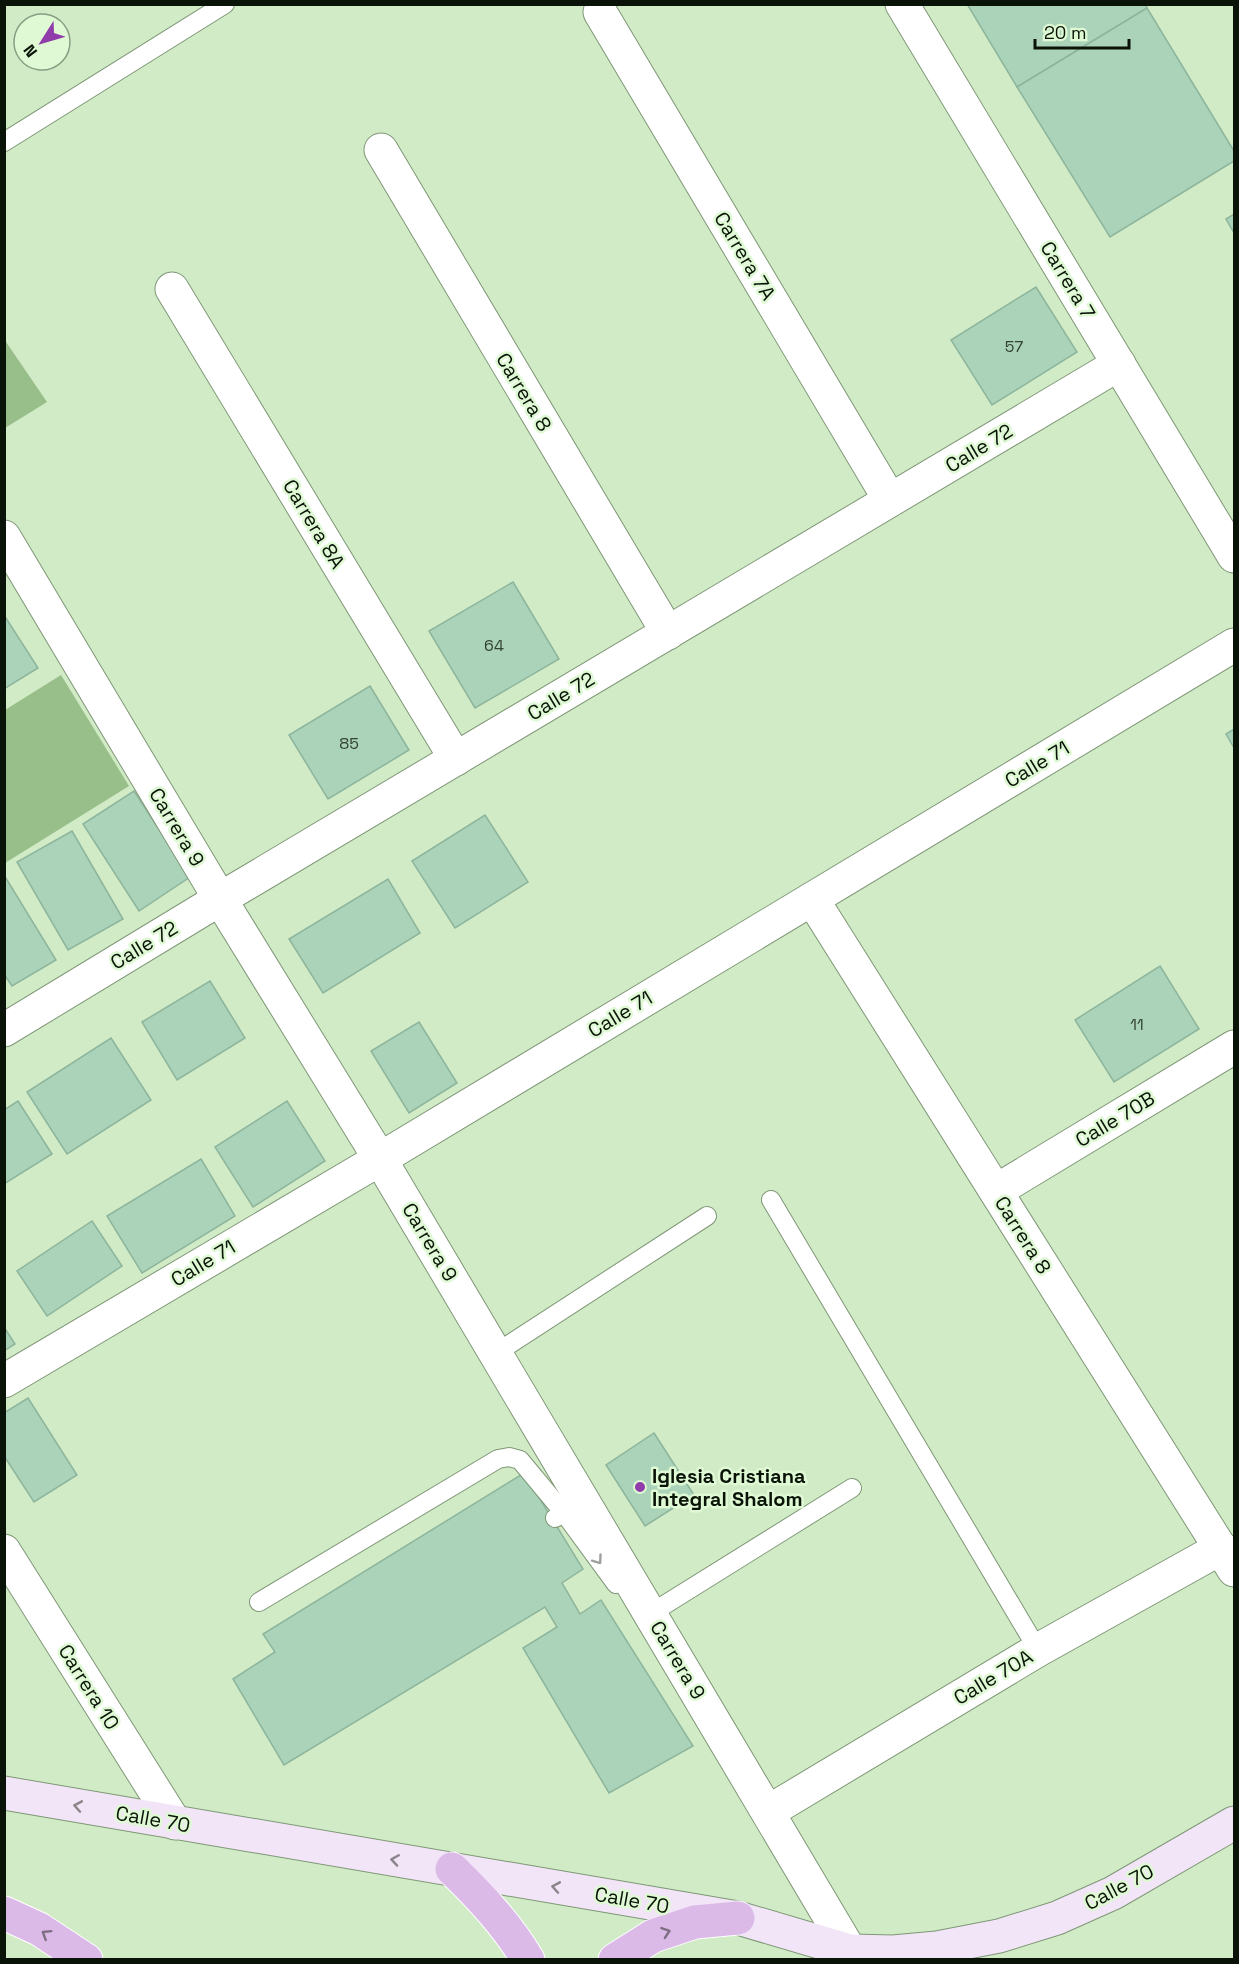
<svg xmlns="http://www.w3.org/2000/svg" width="1239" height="1964" viewBox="0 0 1239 1964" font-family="'Space Grotesk',sans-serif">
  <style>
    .green { fill: #98be89 }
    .building { fill: #aad3b9; stroke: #8db59c; stroke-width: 1.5 }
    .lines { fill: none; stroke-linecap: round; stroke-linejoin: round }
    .service-casing { stroke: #7f9776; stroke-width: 20 }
    .minor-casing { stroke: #7f9776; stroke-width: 35 }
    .secondary-casing { stroke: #7f9776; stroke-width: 35 }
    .trunk-casing { stroke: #fff; stroke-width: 35 }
    .service { stroke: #fff; stroke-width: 18 }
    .minor { stroke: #fff; stroke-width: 33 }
    .secondary { stroke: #f2e5f7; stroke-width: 33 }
    .trunk { stroke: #dcbae8; stroke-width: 33 }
    .oneway { stroke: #9da19c }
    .oneway2 { stroke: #8a868b }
    .oneway3 { stroke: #7e6f83 }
    .poi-dot { fill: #903caa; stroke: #def9d4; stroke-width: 2 }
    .labels { text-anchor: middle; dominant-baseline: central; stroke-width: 5; stroke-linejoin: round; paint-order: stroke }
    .number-label { font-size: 16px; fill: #324334 }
    .street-label { font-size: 20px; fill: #0a1307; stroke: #def9d4 }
    .poi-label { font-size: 20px; font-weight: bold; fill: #0a1307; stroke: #def9d4; text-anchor: start }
  </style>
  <rect width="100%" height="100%" fill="#d1ebc7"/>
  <g class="green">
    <path d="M4,339L47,402L5,428H4Z"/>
    <path d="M61,675L129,786L5,863V710Z"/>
  </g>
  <g class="building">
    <path d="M967,4H1145L1147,8L1017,87Z"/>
    <path d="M1147,8L1234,151V161L1110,237L1017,87Z"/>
    <path d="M1234,214V233L1226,219Z"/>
    <path d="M1036,287L1077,352L992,405L951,340Z"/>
    <path d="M513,582L559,659L475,708L429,631Z"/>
    <path d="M4,615L38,668L4,689Z"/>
    <path d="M370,686L409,750L328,799L289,735Z"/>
    <path d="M1234,729V748L1226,734Z"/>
    <path d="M134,791L190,877L139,911L83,824Z"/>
    <path d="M485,815L528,882L455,928L412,861Z"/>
    <path d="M72,831L123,919L68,950L17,862Z"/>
    <path d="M4,875L56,960L12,986L4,974Z"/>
    <path d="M388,879L420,933L323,993L289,939Z"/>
    <path d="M1160,966L1199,1029L1114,1082L1075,1020Z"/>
    <path d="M210,981L245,1038L177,1080L142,1022Z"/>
    <path d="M419,1022L457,1083L409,1113L371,1051Z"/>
    <path d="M111,1038L151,1100L67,1154L27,1092Z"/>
    <path d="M18,1101L52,1154L4,1184V1110Z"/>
    <path d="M287,1101L325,1161L253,1207L215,1147Z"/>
    <path d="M201,1159L235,1216L142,1273L107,1216Z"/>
    <path d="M92,1221L122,1266L47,1316L17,1271Z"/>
    <path d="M4,1327L15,1344L4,1351Z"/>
    <path d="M28,1398L77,1475L34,1502L4,1456V1413Z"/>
    <path d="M654,1433L694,1495L645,1526L606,1465Z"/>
    <path d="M524,1473L583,1569L562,1583L580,1614L601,1600L693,1746L609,1793L523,1648L557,1627L545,1607L284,1765L233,1679L275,1652L263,1634Z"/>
  </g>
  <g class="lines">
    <g class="service-casing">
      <g id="service">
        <path d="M4,142L225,4"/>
        <path d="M771,1200L1038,1650"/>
        <path d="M496,1353L707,1216"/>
        <path d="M555,1518L564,1513L616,1584"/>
        <path d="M259,1602L498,1459L509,1457L520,1460L564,1513L584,1501"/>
        <path d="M645,1617L852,1488"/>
      </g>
    </g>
    <g class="minor-casing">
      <g id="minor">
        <path d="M902,4L1234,556"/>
        <path d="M600,12L890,500"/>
        <path d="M381,150L668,633"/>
        <path d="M172,289L456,759"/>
        <path d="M4,537L220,899L380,1159L850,1951"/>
        <path d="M812,899L1234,1570"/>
        <path d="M4,1030L220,899L1119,364"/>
        <path d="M996,1191L1234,1047"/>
        <path d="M4,1381L380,1159L1234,645"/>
        <path d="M4,1551L175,1823"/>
        <path d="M768,1812L1038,1650L1221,1548"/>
      </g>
    </g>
    <g class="secondary-casing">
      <path id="secondary" d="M4,1793L738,1918L850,1951L893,1952L937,1948L999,1936L1057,1918L1113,1893L1234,1823"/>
    </g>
    <g class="trunk-casing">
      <g id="trunk">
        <path d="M452,1869C481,1897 507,1925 528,1960"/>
        <path d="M4,1913L39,1929L86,1960"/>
        <path d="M615,1960L653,1936L695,1922L738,1918"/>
      </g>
    </g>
    <use href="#service" class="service"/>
    <use href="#minor" class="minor"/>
    <use href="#secondary" class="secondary"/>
    <use href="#trunk" class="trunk"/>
  </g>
  <defs><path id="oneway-chevron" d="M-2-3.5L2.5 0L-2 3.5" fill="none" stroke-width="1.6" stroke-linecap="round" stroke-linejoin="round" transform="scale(1.5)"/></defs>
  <use class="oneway" href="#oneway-chevron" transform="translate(598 1560) rotate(54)"/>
  <g class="oneway2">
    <use href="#oneway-chevron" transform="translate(78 1806) rotate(-170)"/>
    <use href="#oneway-chevron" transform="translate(395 1860) rotate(-171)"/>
    <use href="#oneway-chevron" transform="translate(556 1887) rotate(-170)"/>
  </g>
  <g class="oneway3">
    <use href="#oneway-chevron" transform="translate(666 1932) rotate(-19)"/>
    <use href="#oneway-chevron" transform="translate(46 1934) rotate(-148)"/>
  </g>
  <circle class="poi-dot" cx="640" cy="1487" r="6"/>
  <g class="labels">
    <g class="number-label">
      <text x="1014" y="346">57</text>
      <text x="494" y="645">64</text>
      <text x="349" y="743">85</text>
      <text x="1137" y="1024">11</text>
    </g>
    <g class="street-label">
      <text transform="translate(745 256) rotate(59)">Carrera 7A</text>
      <text transform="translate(1068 280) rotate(59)">Carrera 7</text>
      <text transform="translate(524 392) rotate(59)">Carrera 8</text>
      <text transform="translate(979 448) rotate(-31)">Calle 72</text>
      <text transform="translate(314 524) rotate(59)">Carrera 8A</text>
      <text transform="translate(561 696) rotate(-31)">Calle 72</text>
      <text transform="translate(1037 764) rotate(-31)">Calle 71</text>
      <text transform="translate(177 827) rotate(59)">Carrera 9</text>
      <text transform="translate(144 945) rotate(-31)">Calle 72</text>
      <text transform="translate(620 1014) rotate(-31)">Calle 71</text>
      <text transform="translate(1115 1119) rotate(-31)">Calle 70B</text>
      <text transform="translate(1023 1235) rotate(58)">Carrera 8</text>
      <text transform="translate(430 1242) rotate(59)">Carrera 9</text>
      <text transform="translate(203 1263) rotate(-31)">Calle 71</text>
      <text transform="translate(678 1660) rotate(59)">Carrera 9</text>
      <text transform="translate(993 1677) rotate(-31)">Calle 70A</text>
      <text transform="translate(89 1687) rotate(58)">Carrera 10</text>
      <text transform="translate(153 1819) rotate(10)">Calle 70</text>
      <text transform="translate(1119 1887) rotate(-28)">Calle 70</text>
      <text transform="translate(632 1900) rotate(10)">Calle 70</text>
    </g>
    <g class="poi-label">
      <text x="652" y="1476">Iglesia Cristiana<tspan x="652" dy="23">Integral Shalom</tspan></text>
    </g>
  </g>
  <rect width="1239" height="1964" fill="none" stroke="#0a1307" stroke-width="12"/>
  <g transform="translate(42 42) rotate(233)"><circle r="28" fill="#def9d4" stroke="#899d82" stroke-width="1.5"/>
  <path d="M0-4.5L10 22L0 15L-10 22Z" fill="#903caa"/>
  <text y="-9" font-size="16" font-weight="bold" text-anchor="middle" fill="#0a1307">N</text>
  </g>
  <path d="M1035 39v9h94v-9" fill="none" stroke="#0a1307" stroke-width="3"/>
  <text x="1044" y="39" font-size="18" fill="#0a1307" stroke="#def9d4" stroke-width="4.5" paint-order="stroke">20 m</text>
</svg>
